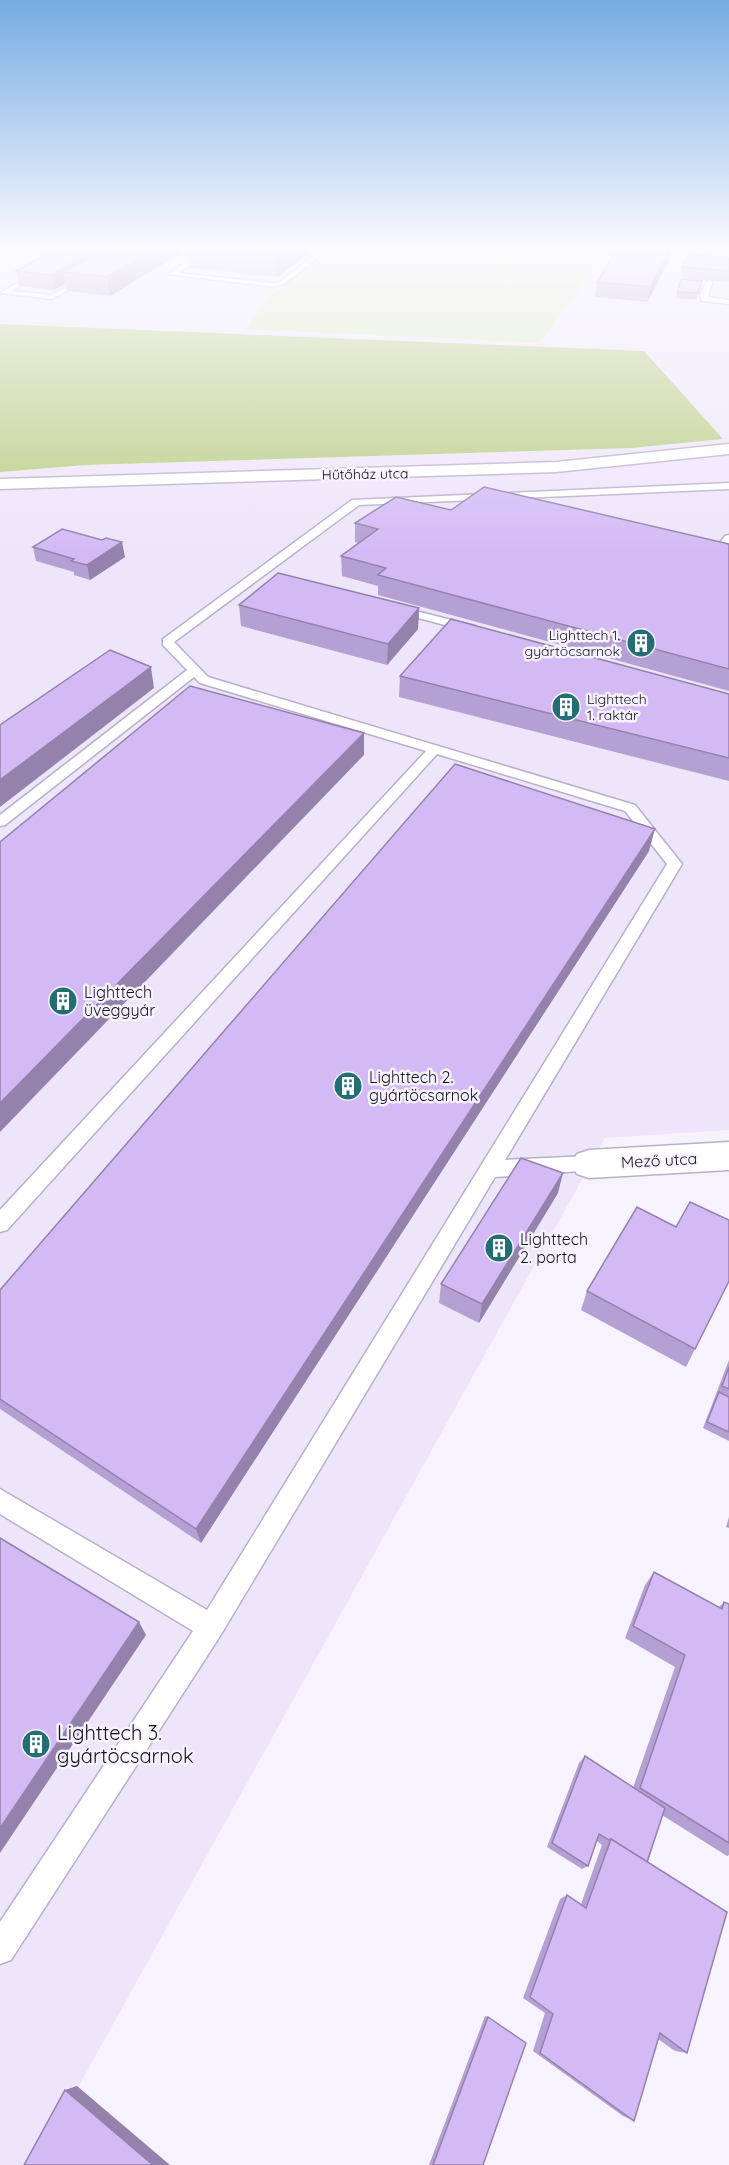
<svg xmlns="http://www.w3.org/2000/svg" width="729" height="2165" viewBox="0 0 729 2165" font-family="Quicksand,sans-serif">
  <style>
    .built { fill: #ede5fa }
    .green { fill: #dae7b7 }
    .forest { fill: #b7cb7c }
    .lines { fill: none; stroke-linecap: round; stroke-linejoin: round }
    .lane-casing { stroke: #b9afca; stroke-width: 3 }
    .street-casing { stroke: #b9afca; stroke-width: 3 }
    .lane { fill: #fff; fill-rule: evenodd }
    .street { fill: #fff; fill-rule: evenodd }
    .wall { fill: #b5a0d3 }
    .shaded-wall { fill: #9482ac }
    .building { fill: #d3baf5; stroke: #9482ac; stroke-width: 1.5 }
    .labels { text-anchor: middle; dominant-baseline: central; stroke-width: 5; stroke-linejoin: round; paint-order: stroke }
    .far-street-label { font-size: 14px; fill: #16121c; stroke: #f7f3fe }
    .far-poi-label { font-size: 14px; fill: #16121c; stroke: #f7f3fe; text-anchor: end }
    .poi-label { font-size: 16px; fill: #16121c; stroke: #f7f3fe; text-anchor: start }
    .street-label { font-size: 16px; fill: #16121c; stroke: #f7f3fe }
    .near-poi-label { font-size: 20px; fill: #16121c; stroke: #f7f3fe; text-anchor: start }
  </style>
  <rect width="100%" height="100%" fill="#f7f3fe"/>
  <path class="built" d="M0,249H729V1130L605,1138L35,2165H0V472L86,465L631,448L644,351L0,324Z"/>
  <path class="green" d="M330,249H609L539,343L246,329L268,298Z"/>
  <path class="forest" d="M0,324L644,351L723,439L631,448L86,465L0,472Z"/>
  <g class="lines">
    <g class="lane-casing">
      <g id="lane">
        <path d="M77,249H85L11,291L51,295L86,276H90V278L52,299L0,293Z"/>
        <path d="M207,249H214L178,273L274,283L280,282L322,249H329L284,284L274,287L168,274Z"/>
        <path d="M701,249H707L705,257L729,260V264L699,260Z"/>
        <path d="M709,280L712,282L708,297L729,300V304L702,301L700,296L706,282Z"/>
        <path d="M729,483V489L359,505L174,642L208,677L635,805L682,864L505,1160L589,1156L596,1158L599,1164L596,1170L495,1177L220,1636L11,1960L0,1964V1922L193,1631L0,1514V1489L207,1610L667,864L625,811L437,754L7,1230L0,1232V1210L426,751L200,683L194,677L5,825L0,826V815L187,670L163,645V639L352,500Z"/>
        <path d="M729,535V545L725,551L703,548L698,545L703,542L718,545L725,536Z"/>
        <path d="M396,606L475,626L477,628L471,632L392,611V607Z"/>
      </g>
    </g>
    <g class="street-casing">
      <g id="street">
        <path d="M729,444V454L556,472L0,489V479L556,462Z"/>
        <path d="M729,1142V1170L589,1178L577,1174L571,1164L577,1154L589,1150Z"/>
      </g>
    </g>
    <use href="#lane" class="lane"/>
    <use href="#street" class="street"/>
  </g>
  <g class="wall">
    <path d="M188,249L110,296L67,291L65,284L54,290L19,286L16,271Z"/>
    <path d="M315,249L277,277L189,268L187,250Z"/>
    <path d="M671,249L668,263L647,302L595,297L597,282Z"/>
    <path d="M729,258V282L680,278L682,267Z"/>
    <path d="M702,281L697,300L676,298L677,292Z"/>
    <path d="M451,510L729,544V691L378,595V586L342,576L341,556L358,543L355,542V523Z"/>
    <path d="M33,547L125,557L90,580L74,575V572L36,561Z"/>
    <path d="M239,605L419,608L418,629L387,665L241,626Z"/>
    <path d="M400,676L729,694V781L399,697Z"/>
    <path d="M649,851L201,1543L0,1409V1290Z"/>
    <path d="M558,1193L479,1323L439,1303L441,1284Z"/>
    <path d="M676,1227L729,1281L686,1367L581,1310L587,1291Z"/>
    <path d="M729,1360V1441L703,1428Z"/>
    <path d="M729,1517V1528L726,1527Z"/>
    <path d="M654,1572L719,1607L724,1602L729,1604V1855L727,1856L662,1815L648,1862L687,2053L675,2051L658,2039L634,2121L623,2116L533,2051L545,2013L523,1998L560,1899L567,1895L581,1904L602,1845L597,1841L588,1866L582,1869L547,1847L579,1763L585,1756L633,1788L675,1667L625,1638L645,1585Z"/>
    <path d="M485,2016L488,2017L483,2165H429Z"/>
  </g>
  <g class="shaded-wall">
    <path d="M97,249H117L63,272L65,284L54,290L51,275Z"/>
    <path d="M157,249H188L110,296L107,277Z"/>
    <path d="M290,249H315L277,277L276,259Z"/>
    <path d="M671,249L668,263L647,302L650,287Z"/>
    <path d="M122,542L125,557L90,580L87,565Z"/>
    <path d="M419,608L418,629L387,665L388,644Z"/>
    <path d="M151,667L154,688L0,807V780Z"/>
    <path d="M364,733V755L0,1132V1103Z"/>
    <path d="M655,829L649,851L201,1543L196,1529Z"/>
    <path d="M563,1173L558,1193L479,1323L482,1304Z"/>
    <path d="M139,1622L146,1635L0,1853V1828Z"/>
    <path d="M77,2086L170,2165H153L65,2090Z"/>
  </g>
  <g class="building">
    <path d="M57,249H97L51,275L16,271Z"/>
    <path d="M107,249H157L107,277L63,272Z"/>
    <path d="M190,249H290L276,259L187,250Z"/>
    <path d="M618,249H670L650,287L597,282Z"/>
    <path d="M688,254L729,258V271L682,267Z"/>
    <path d="M681,279L702,281L698,293L677,292Z"/>
    <path d="M484,487L729,544V669L378,575L386,568L341,556L378,529L355,523L396,497L451,510Z"/>
    <path d="M62,529L102,540L106,538L122,542L87,565L71,561L74,559L33,547Z"/>
    <path d="M278,573L419,608L388,644L239,605Z"/>
    <path d="M451,619L729,694V758L400,676Z"/>
    <path d="M110,650L151,667L0,780V725Z"/>
    <path d="M190,686L364,733L0,1103V842Z"/>
    <path d="M455,764L655,829L196,1529L0,1399V1290Z"/>
    <path d="M521,1158L563,1173L482,1304L441,1284Z"/>
    <path d="M690,1202L729,1220V1281L695,1349L587,1291L637,1207L676,1227Z"/>
    <path d="M729,1367V1389L722,1386Z"/>
    <path d="M719,1392L729,1397V1432L707,1422Z"/>
    <path d="M0,1538L139,1622L0,1828Z"/>
    <path d="M654,1572L722,1609L724,1602L729,1604V1843L640,1788L685,1655L633,1626Z"/>
    <path d="M585,1756L665,1808L647,1862L611,1839L609,1840L599,1834L588,1866L552,1843Z"/>
    <path d="M611,1839L727,1912L687,2053L660,2033L634,2121L540,2053L553,2014L530,1997L567,1895L586,1908Z"/>
    <path d="M488,2017L526,2043L483,2165H433Z"/>
    <path d="M65,2090L153,2165H24Z"/>
  </g>
  <linearGradient id="sky" x2="0" y2="1"><stop stop-color="#75ace3"/><stop offset="0.45" stop-color="#fbfaff"/><stop offset="1" stop-color="#fbfaff" stop-opacity="0"/></linearGradient>
  <rect width="729" height="552" fill="url(#sky)"/>
  <defs>
    <g id="building-disc" transform="scale(1.5)"><circle r="9.5" fill="#236e74" stroke="#f7f3fe"/><path d="M-4-6H4V6H1V3H-1V6H-4ZM-2.5-4.3h1.7v1.8h-1.7ZM.8-4.3h1.7v1.8H.8ZM-2.5-1h1.7V.8h-1.7ZM.8-1h1.7V.8H.8Z" fill="#fff"/></g>
  </defs>
  <g fill-rule="evenodd">
    <use href="#building-disc" x="641" y="643"/>
    <use href="#building-disc" x="566" y="707"/>
    <use href="#building-disc" x="63" y="1001"/>
    <use href="#building-disc" x="348" y="1086"/>
    <use href="#building-disc" x="499" y="1248"/>
    <use href="#building-disc" x="36" y="1744"/>
  </g>
  <g class="labels">
    <g class="far-street-label">
      <text transform="translate(365 474) rotate(-1)">Hűtőház utca</text>
    </g>
    <g class="far-poi-label">
      <text x="620" y="635">Lighttech 1.<tspan x="620" dy="16">gyártöcsarnok</tspan></text>
      <text x="587" y="699" text-anchor="start">Lighttech<tspan x="587" dy="16">1. raktár</tspan></text>
    </g>
    <g class="poi-label">
      <text x="84" y="992">Lighttech<tspan x="84" dy="18">üveggyár</tspan></text>
      <text x="369" y="1077">Lighttech 2.<tspan x="369" dy="18">gyártöcsarnok</tspan></text>
      <text x="520" y="1239">Lighttech<tspan x="520" dy="18">2. porta</tspan></text>
    </g>
    <g class="street-label">
      <text transform="translate(659 1160) rotate(-3)">Mező utca</text>
    </g>
    <g class="near-poi-label">
      <text x="57" y="1732">Lighttech 3.<tspan x="57" dy="23">gyártöcsarnok</tspan></text>
    </g>
  </g>
</svg>
